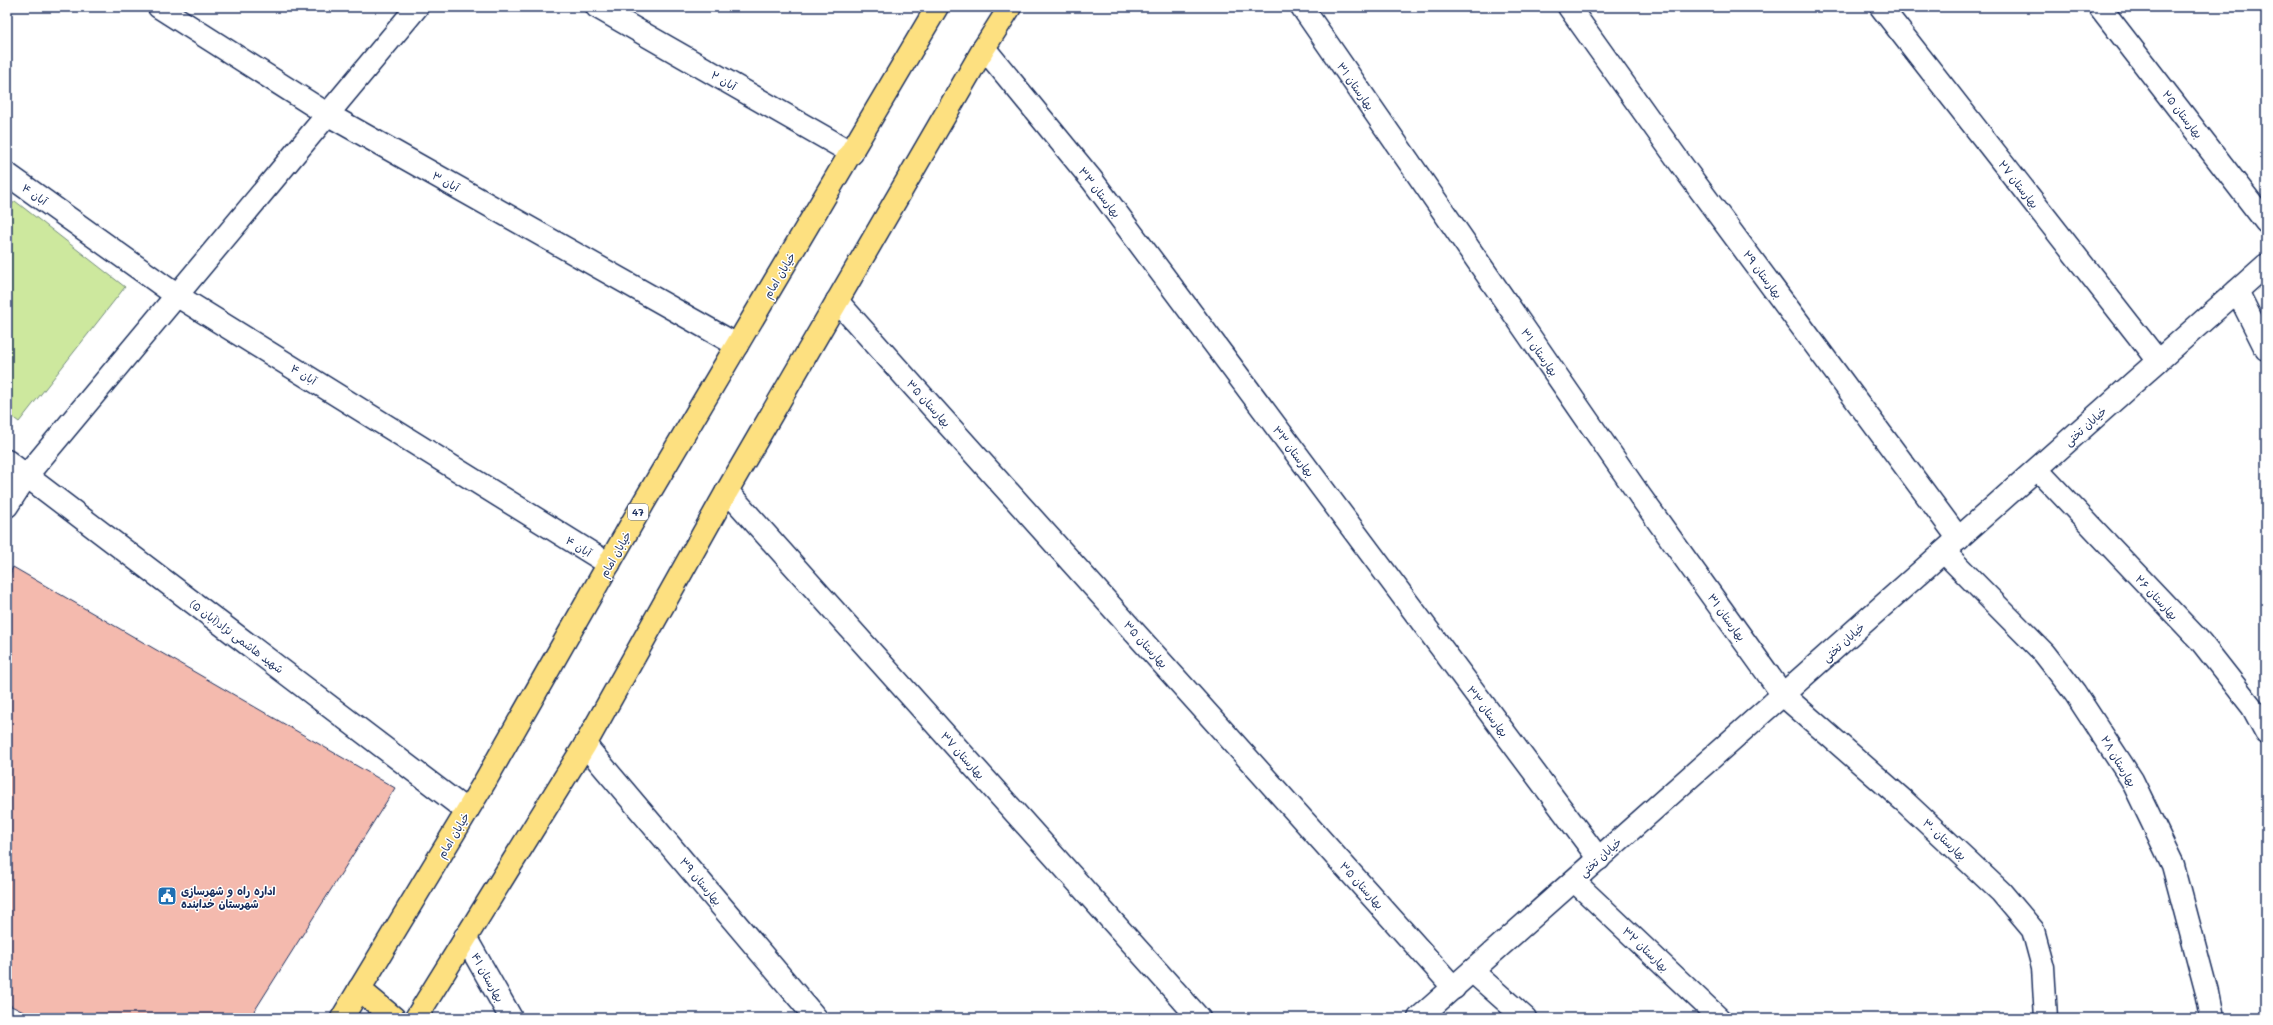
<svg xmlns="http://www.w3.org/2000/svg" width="2273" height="1025" viewBox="0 0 2273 1025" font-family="Mali,'Playpen Sans Arabic',sans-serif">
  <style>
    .green { fill: #cde89e; stroke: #748c7e }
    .building { fill: #f4baae; stroke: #1b2f5e }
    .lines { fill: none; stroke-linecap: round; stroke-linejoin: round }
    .lane-casing { stroke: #1b2f5e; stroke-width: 24 }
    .street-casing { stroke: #1b2f5e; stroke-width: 25 }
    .secondary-casing { stroke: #1b2f5e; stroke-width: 25 }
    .primary-casing { stroke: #1b2f5e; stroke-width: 25 }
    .lane { stroke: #fff; stroke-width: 21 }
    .street { stroke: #fff; stroke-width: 22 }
    .secondary { stroke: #fff; stroke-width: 22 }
    .primary { stroke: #fde080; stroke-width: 22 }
    .labels { text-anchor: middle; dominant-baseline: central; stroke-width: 3; stroke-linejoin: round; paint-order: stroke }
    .shield { fill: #fff; stroke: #5f6d8e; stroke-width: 1 }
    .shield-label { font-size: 10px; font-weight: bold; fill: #1b2f5e }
    .street-label { font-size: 11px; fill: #1b2f5e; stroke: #fff }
    .poi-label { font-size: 11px; font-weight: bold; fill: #1b2f5e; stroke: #fff; text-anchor: start }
  </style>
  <rect width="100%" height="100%" fill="#fff"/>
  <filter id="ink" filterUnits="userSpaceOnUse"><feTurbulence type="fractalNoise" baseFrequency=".025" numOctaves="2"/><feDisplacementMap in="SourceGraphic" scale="8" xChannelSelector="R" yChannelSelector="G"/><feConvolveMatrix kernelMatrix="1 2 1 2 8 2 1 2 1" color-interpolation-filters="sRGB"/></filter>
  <g filter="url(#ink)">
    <path class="green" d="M15,201L125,287L19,422L7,413V211Z"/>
    <path class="building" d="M13,567L395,788L250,1018H36L7,1004V580Z"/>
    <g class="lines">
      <g class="lane-casing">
        <g id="lane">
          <path d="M2037,469L2201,642L2252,707L2266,733"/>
          <path d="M1574,881L1719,1018"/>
        </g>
      </g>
      <g class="street-casing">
        <g id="street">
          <path d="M159,7L327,114L737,345"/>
          <path d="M597,7L852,153"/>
          <path d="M1302,7L1640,496L1783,695L1904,801L2001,892L2033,930L2043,967L2046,1018"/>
          <path d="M1569,7L1681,164L1959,539"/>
          <path d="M1881,7L2158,361"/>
          <path d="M984,48L1092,180L1599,859"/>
          <path d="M7,174L176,295L609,564"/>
          <path d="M2237,291L2266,349"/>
          <path d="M837,301L1454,988"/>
          <path d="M727,491L1199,1018"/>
          <path d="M7,506L27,475L417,7"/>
          <path d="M1944,552L2044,653L2075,693L2132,780L2173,865L2207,993L2212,1018"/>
          <path d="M585,745L816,1018"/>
          <path d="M465,937L511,1018"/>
          <path d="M1472,971L1525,1018"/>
        </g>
      </g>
      <g class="secondary-casing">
        <g id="secondary">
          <path d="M2100,7L2266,222"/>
          <path d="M7,461L467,811"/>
          <path d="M1419,1018L2266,265"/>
        </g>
      </g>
      <g class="primary-casing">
        <g id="primary">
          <path d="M359,989L394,1018"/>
          <path d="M342,1018L484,783L644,502L937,7"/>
          <path d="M416,1018L585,745L727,491L984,48L1010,7"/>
        </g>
      </g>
      <use href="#lane" class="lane"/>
      <use href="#street" class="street"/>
      <use href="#secondary" class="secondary"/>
      <use href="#primary" class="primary"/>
    </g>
  </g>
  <defs>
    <g id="civic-square" transform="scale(1)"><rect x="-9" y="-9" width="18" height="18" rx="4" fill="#1f6fb2" stroke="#fff"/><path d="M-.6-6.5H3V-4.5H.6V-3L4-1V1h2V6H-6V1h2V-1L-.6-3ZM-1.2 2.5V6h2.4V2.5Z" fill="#fff"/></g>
  </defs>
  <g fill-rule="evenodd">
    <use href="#civic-square" x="167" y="896"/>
  </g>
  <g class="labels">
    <rect class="shield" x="628" y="504" width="20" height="16" rx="3"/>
    <g class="shield-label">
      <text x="638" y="512">47</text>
    </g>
    <g class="street-label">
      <text transform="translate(724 80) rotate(30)">آبان ۲</text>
      <text transform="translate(1356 86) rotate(55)">بهارستان ۳۱</text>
      <text transform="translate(2183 114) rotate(52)">بهارستان ۲۵</text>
      <text transform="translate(446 181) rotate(29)">آبان ۳</text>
      <text transform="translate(2019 184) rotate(52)">بهارستان ۲۷</text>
      <text transform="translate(1100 192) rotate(52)">بهارستان ۳۳</text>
      <text transform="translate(35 194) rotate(35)">آبان ۴</text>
      <text transform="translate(1763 274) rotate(53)">بهارستان ۲۹</text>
      <text transform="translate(779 275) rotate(-59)">خیابان امام</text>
      <text transform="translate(1540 352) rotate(55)">بهارستان ۳۱</text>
      <text transform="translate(304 374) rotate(32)">آبان ۴</text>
      <text transform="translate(929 403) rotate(48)">بهارستان ۳۵</text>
      <text transform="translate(2085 426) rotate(-42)">خیابان تختی</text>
      <text transform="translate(1294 451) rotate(53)">بهارستان ۳۳</text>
      <text transform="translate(579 546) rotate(32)">آبان ۴</text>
      <text transform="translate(615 554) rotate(-60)">خیابان امام</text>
      <text transform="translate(2157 597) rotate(47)">بهارستان ۲۶</text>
      <text transform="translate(1727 617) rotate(54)">بهارستان ۳۱</text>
      <text transform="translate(237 636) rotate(37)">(آبان ۵)شهید هاشمی نژاد</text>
      <text transform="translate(1843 642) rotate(-42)">خیابان تختی</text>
      <text transform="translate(1146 644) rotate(48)">بهارستان ۳۵</text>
      <text transform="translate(1488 711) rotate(53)">بهارستان ۳۳</text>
      <text transform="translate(963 755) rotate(48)">بهارستان ۳۷</text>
      <text transform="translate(2119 761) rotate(59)">بهارستان ۲۸</text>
      <text transform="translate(453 835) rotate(-59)">خیابان امام</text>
      <text transform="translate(1945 839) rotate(43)">بهارستان ۳۰</text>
      <text transform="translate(1600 857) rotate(-42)">خیابان تختی</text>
      <text transform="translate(701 881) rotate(50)">بهارستان ۳۹</text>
      <text transform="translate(1362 885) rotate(48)">بهارستان ۳۵</text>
      <text transform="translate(1646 949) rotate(44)">بهارستان ۳۲</text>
      <text transform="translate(488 977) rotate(61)">بهارستان ۴۱</text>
    </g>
    <g class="poi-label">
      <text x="181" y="890">اداره راه و شهرسازی<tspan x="181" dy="13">شهرستان خدابنده</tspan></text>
    </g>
  </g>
  <rect width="2273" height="1025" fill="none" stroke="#fff" stroke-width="24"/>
  <rect x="12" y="12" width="2249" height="1001" fill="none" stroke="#1b2f5e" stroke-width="1.5" filter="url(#ink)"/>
</svg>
